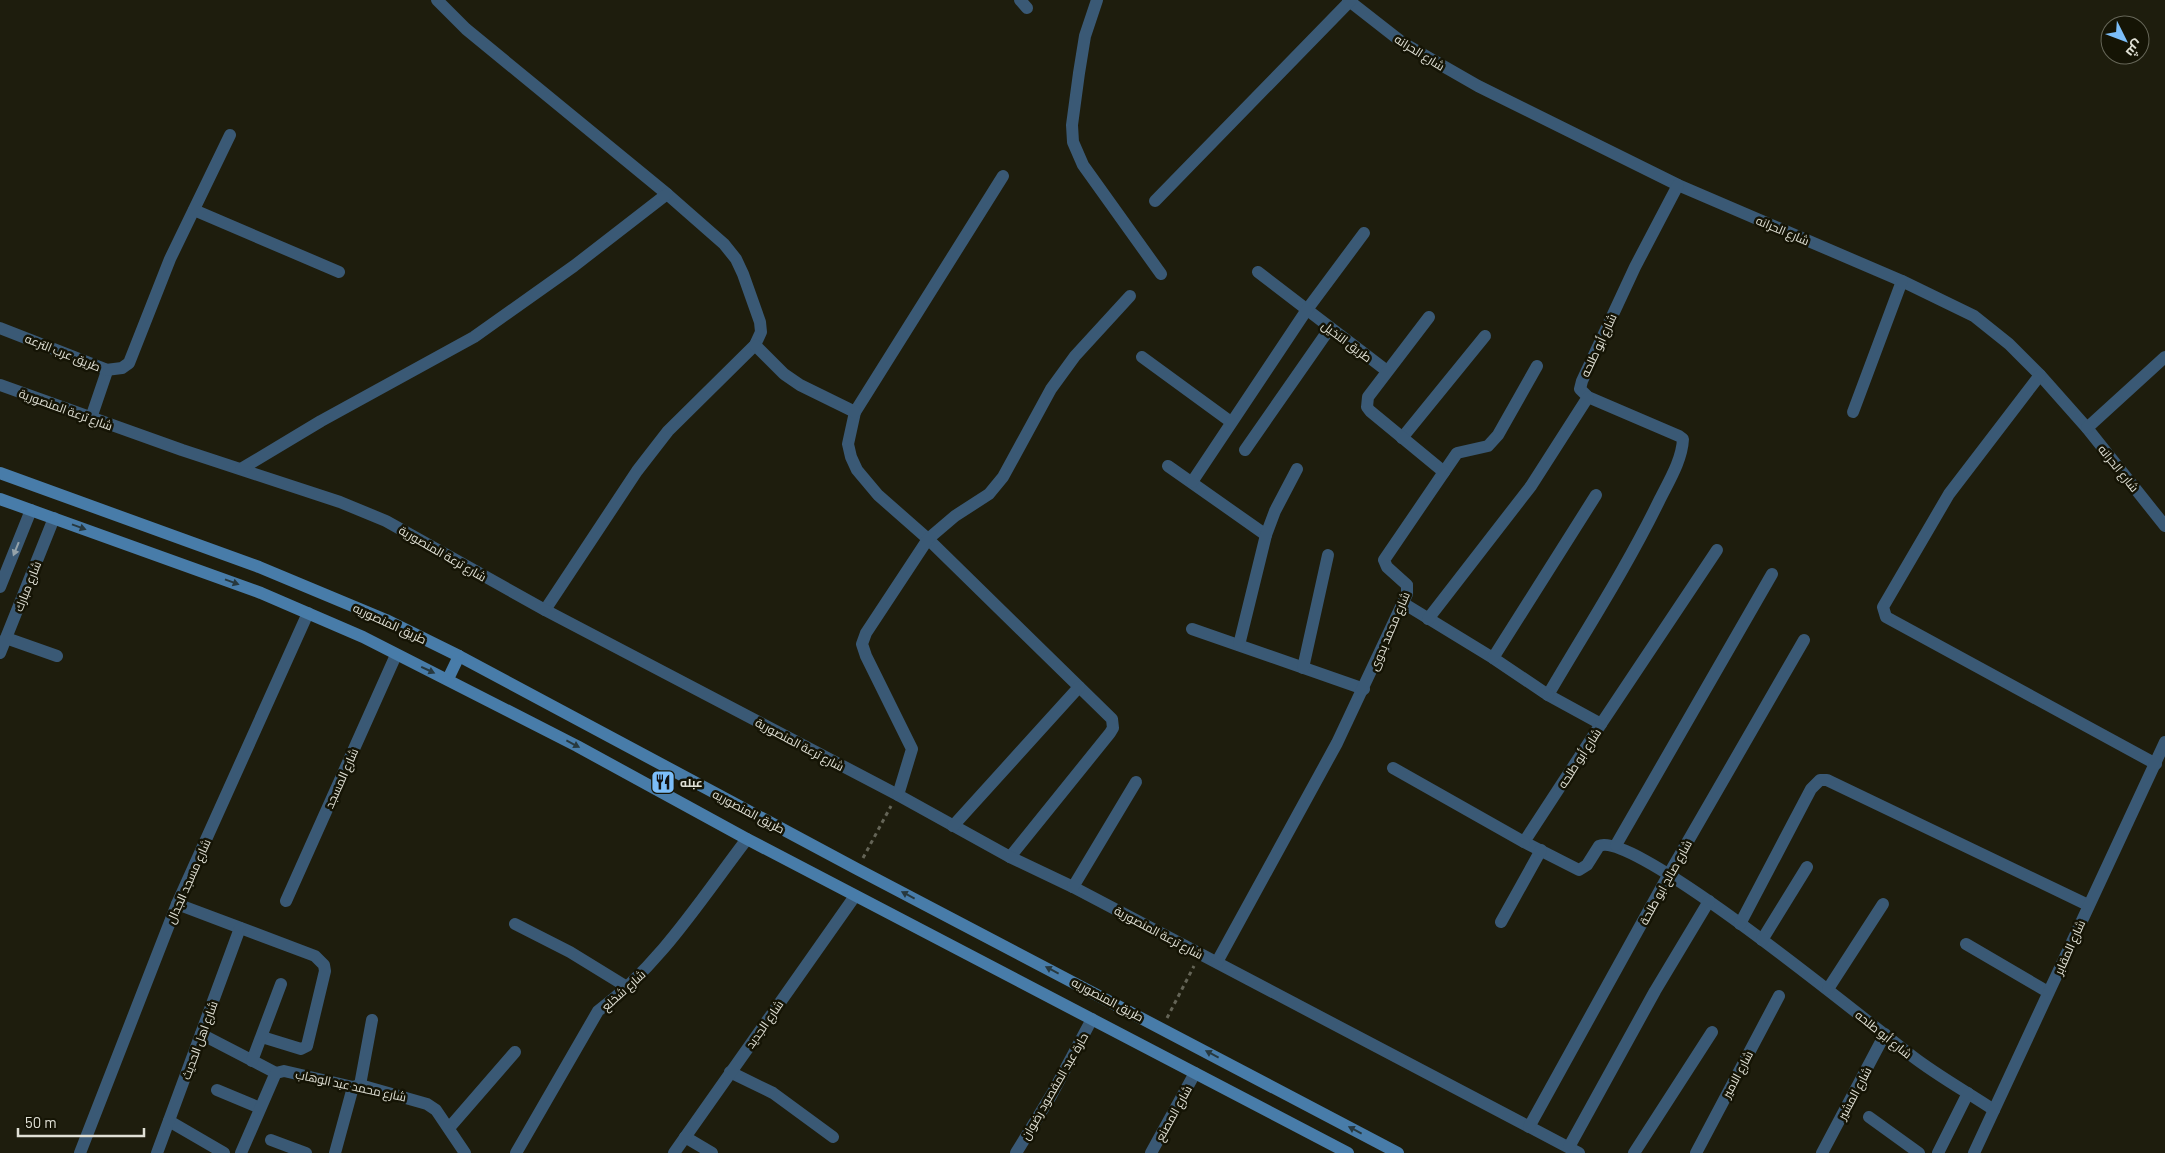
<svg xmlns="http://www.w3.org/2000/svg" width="2165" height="1153" viewBox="0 0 2165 1153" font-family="Barlow,Cairo,sans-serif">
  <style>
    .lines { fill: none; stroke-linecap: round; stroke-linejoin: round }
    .path { stroke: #646456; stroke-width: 3; stroke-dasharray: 4 4; stroke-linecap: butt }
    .street { stroke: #3a5975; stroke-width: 12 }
    .secondary { stroke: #487ca9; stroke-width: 12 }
    .oneway { fill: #27383e }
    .oneway2 { fill: #95a3aa }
    .labels { text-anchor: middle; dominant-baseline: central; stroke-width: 5; stroke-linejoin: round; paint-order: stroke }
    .street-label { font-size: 12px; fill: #e0e0d5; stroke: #151405 }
    .poi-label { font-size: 12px; font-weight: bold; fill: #e0e0d5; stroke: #151405; text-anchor: start }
  </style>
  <rect width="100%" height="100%" fill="#1e1d0d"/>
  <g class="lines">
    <g class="path">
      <path d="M863,858L891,806"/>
      <path d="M1167,1018L1194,966"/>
    </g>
    <g class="street">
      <path d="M437,0L466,29L667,194L724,244L736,259L743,274L760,322L761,332L755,345L668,431L637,471L545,610"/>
      <path d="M1020,0L1027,8"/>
      <path d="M1097,0L1085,36L1079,73L1072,125L1073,142L1083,165L1161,274"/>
      <path d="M1348,0L1403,43L1478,86L1678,185L1902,281L1974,316L2009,344L2040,375L2087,428L2165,526"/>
      <path d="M1003,176L855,412L848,444L851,457L857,470L878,495L928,539L1112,719L1113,728L1110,733L1010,857"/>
      <path d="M1678,185L1635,267L1582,381L1580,389L1588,397L1679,436L1683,439C1682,460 1669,481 1660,499C1627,567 1586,630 1548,695L1601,724L1524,842L1579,870L1587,865L1599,846C1634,829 1872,1026 1912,1056C1938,1076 1967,1092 1994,1110"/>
      <path d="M1155,201L1351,0"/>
      <path d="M194,210L339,272"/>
      <path d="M1258,272L1387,371"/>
      <path d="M0,328L105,369L106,374L91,418"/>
      <path d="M755,345L784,374L800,385L855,412"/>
      <path d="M1142,357L1231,422"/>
      <path d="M106,370L122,368L129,363L170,259L230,135"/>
      <path d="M2040,375L1949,494L1883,607L1886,617L2156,764"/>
      <path d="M0,385L182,450L340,502L386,521L545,610L898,795L1010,857L1073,887L1579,1153"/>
      <path d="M1853,412L1902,281"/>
      <path d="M2087,428L2165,357"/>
      <path d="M1402,438L1485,336"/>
      <path d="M1245,450L1330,328"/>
      <path d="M1168,466L1266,535"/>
      <path d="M241,469L321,421L474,337L574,266L667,194"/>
      <path d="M1444,472L1457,453L1488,446L1498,435L1537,366"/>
      <path d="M1192,482L1306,311L1364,233"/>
      <path d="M0,587L31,510"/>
      <path d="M1403,603L1493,658L1548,695"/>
      <path d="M1428,619L1531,486L1588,397"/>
      <path d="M1192,629L1364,689"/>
      <path d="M6,638L57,656"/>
      <path d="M1239,645L1266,535L1275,511L1297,469"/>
      <path d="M0,653L54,518"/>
      <path d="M1493,658L1596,495"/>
      <path d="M1303,668L1328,555"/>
      <path d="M1601,724L1717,550"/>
      <path d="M1393,768L1524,842"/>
      <path d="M898,795L912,749L866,656L862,644L866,633L928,539L955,516L989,494L1003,477L1051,389L1075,356L1130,296"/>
      <path d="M953,826L1079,687"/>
      <path d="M1616,845L1772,574"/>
      <path d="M1073,887L1136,782"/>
      <path d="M286,901L396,655"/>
      <path d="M177,904L315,956L324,965L325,971L307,1046L301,1049L262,1037"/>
      <path d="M1501,922L1541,850"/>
      <path d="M515,924L570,952L627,987"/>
      <path d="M1740,924L1811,789L1820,780H1827L2088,905"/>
      <path d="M1762,940L1807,867"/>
      <path d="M1966,944L2048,992"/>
      <path d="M1217,962L1337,743L1407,594V585L1387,567L1384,560L1444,472L1370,411L1367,407L1368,397L1429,317"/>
      <path d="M1828,989L1883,904"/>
      <path d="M201,1034L276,1073"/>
      <path d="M252,1061L281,984"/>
      <path d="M730,1072L773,1093L833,1137"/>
      <path d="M360,1085L372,1020"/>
      <path d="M217,1090L260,1108"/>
      <path d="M1869,1117L1919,1153"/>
      <path d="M169,1121L224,1153"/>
      <path d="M1529,1127L1669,874L1804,640"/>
      <path d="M449,1128L515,1052"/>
      <path d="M685,1137L712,1153"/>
      <path d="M271,1140L306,1153"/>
      <path d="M1569,1147L1655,991L1709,901"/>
      <path d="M80,1153L177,904L308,613"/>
      <path d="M157,1153L240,928"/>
      <path d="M241,1153L274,1077L276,1073L284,1071L353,1087L360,1085L427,1104L436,1110L465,1153"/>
      <path d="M335,1153L353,1087"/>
      <path d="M516,1153L598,1011C660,965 701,899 747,839"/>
      <path d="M674,1153L855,896"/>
      <path d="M1016,1153L1052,1094L1092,1019"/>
      <path d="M1151,1153L1195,1073"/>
      <path d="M1634,1153L1712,1032"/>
      <path d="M1696,1153L1779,996"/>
      <path d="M1822,1153L1885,1034"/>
      <path d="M1938,1153L1968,1093"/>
      <path d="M1974,1153L2165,742"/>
    </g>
    <g class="secondary">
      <path d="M0,473L259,567L386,620L459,656L857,869L1398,1153"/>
      <path d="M0,499L261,593L363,637L577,746L747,839L1348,1153"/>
      <path d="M448,679L459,656"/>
    </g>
  </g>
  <defs><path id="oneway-solid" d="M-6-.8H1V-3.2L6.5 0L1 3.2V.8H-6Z" transform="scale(1.25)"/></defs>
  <g class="oneway">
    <use href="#oneway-solid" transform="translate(79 527) rotate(20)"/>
    <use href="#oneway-solid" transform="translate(232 582) rotate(20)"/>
    <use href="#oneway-solid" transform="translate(428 670) rotate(25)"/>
    <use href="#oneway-solid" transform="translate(573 744) rotate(28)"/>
    <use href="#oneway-solid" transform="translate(908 895) rotate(-152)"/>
    <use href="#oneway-solid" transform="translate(1052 970) rotate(-152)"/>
    <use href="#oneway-solid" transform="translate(1212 1054) rotate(-152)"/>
    <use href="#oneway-solid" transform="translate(1355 1130) rotate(-152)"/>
  </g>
  <use class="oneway2" href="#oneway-solid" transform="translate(16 549) rotate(112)"/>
  <defs>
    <g id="restaurant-square" transform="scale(1.25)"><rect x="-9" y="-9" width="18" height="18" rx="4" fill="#7cbef9" stroke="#151405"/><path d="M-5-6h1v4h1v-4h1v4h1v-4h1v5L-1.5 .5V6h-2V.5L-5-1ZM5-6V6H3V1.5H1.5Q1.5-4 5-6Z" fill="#111"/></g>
  </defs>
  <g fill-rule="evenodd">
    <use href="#restaurant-square" x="663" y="782"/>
  </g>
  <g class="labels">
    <g class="street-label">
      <text transform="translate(1420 52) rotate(32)">شارع الحرانه</text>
      <text transform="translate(1783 230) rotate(23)">شارع الحرانه</text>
      <text transform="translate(1347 341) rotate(37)">طريق النخيل</text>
      <text transform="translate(1598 345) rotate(-65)">شارع أبو طلحه</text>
      <text transform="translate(63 352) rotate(22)">طريق عرب الترعه</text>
      <text transform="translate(66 409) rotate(20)">شارع ترعة المنصورية</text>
      <text transform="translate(2119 468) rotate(51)">شارع الحرانه</text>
      <text transform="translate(443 553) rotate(30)">شارع ترعة المنصورية</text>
      <text transform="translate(27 586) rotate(-68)">شارع مبارك</text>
      <text transform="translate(390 623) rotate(25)">طريق المنصوريه</text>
      <text transform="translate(1389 631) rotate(-67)">شارع محمد بدوى</text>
      <text transform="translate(800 744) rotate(28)">شارع ترعة المنصورية</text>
      <text transform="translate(1579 758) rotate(-57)">شارع أبو طلحه</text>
      <text transform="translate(341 778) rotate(-66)">شارع المسجد</text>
      <text transform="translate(749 811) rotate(28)">طريق المنصوريه</text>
      <text transform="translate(188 881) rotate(-66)">شارع مسجد الجدال</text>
      <text transform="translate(1665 882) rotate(-61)">شارع صالح ابو طلحة</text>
      <text transform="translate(1159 932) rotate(28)">شارع ترعة المنصورية</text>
      <text transform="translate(2069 947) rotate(-66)">شارع المقابر</text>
      <text transform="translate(623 990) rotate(-42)">شارع شخلع</text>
      <text transform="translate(1108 999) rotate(28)">طريق المنصوريه</text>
      <text transform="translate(764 1024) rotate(-55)">شارع الجديد</text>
      <text transform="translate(1884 1034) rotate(39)">شارع أبو طلحه</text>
      <text transform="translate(199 1040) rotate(-70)">شارع اهل الحديث</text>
      <text transform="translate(1737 1074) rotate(-62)">شارع الامير</text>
      <text transform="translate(351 1085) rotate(12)">شارع محمد عبد الوهاب</text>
      <text transform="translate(1054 1086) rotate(-60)">حارة عبد المقصود رضوان</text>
      <text transform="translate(1854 1093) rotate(-62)">شارع المشير</text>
      <text transform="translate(1173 1113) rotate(-61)">شارع المصنع</text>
    </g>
    <g class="poi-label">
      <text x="680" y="782">عبله</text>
    </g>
  </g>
  <g transform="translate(2125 40) rotate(132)"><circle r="24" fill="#151405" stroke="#666658"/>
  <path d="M0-4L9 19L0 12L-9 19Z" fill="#7cbef9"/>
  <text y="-8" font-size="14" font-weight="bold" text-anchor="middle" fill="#e0e0d5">ش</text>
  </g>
  <path d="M18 1128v8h126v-8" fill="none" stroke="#e0e0d5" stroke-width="2.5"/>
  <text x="25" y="1128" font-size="15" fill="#e0e0d5" stroke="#151405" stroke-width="4" paint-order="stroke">50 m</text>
</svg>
